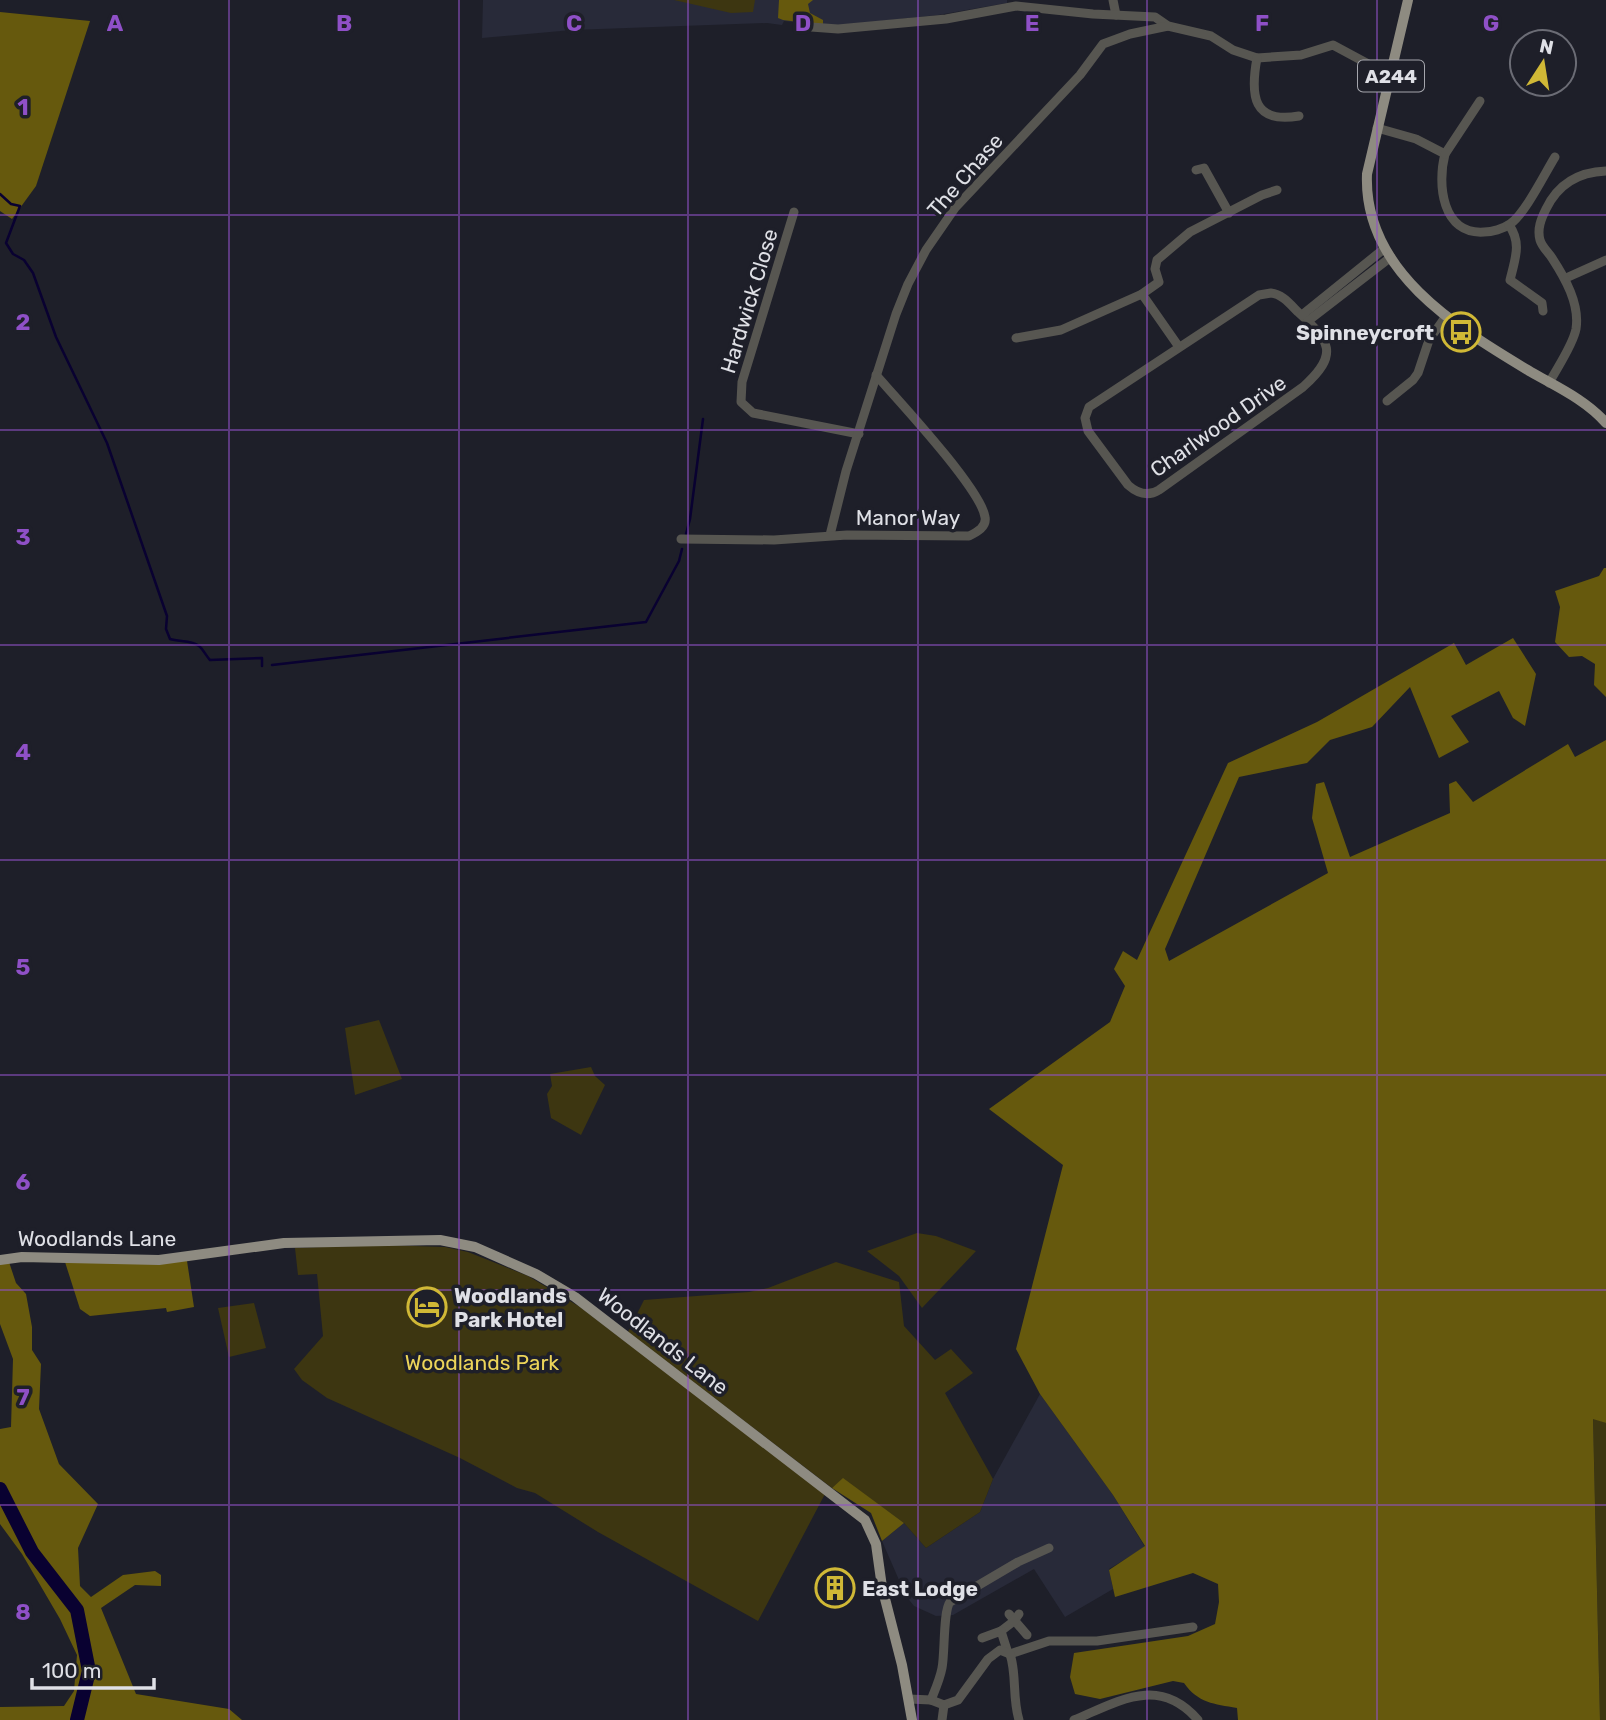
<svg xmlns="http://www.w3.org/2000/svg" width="1606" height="1720" viewBox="0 0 1606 1720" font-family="Rubik,sans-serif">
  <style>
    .built { fill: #282a39 }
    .green { fill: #3d3611 }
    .forest { fill: #66590d }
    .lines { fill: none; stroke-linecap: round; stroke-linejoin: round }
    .stream { stroke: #090131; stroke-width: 2.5 }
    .river { stroke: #090131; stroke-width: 14 }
    .minor { stroke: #575651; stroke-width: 9 }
    .major { stroke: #8e8b81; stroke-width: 10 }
    .grid { fill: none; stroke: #8f50c7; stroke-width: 2; stroke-opacity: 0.55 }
    .labels { text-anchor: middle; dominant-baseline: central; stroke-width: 7; stroke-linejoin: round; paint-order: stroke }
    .shield { fill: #1e1f29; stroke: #a5a6ad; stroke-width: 2 }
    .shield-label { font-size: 19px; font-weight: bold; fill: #dfe0e6 }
    .street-label { font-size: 21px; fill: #dfe0e6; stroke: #1e1f29 }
    .poi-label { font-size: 21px; font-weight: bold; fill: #dfe0e6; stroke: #1e1f29; text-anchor: start }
    .park-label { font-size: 21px; fill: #ecd459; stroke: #1e1f29 }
    .grid-label { font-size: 23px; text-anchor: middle; font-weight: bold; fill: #8f50c7; stroke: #1e1f29; stroke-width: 7; stroke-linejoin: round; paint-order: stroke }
  </style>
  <rect width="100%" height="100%" fill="#1e1f29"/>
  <g class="built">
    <path d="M483,0H1007V3L938,15L833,26L784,21L782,25L767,23L572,30L482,38Z"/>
    <path d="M1040,1394L1113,1495L1145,1547L1109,1569L1113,1589L1065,1617L1034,1569L953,1615L936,1616L914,1606L906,1596L882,1541L904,1523L926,1548L980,1512L993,1479Z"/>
  </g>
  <g class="green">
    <path d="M674,0H755L753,12L731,13Z"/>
    <path d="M379,1020L402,1079L355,1095L345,1028Z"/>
    <path d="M591,1067L595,1076L605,1085L581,1135L551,1118L547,1094L552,1086L550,1074Z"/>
    <path d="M917,1233L936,1236L976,1251L922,1308L899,1276L867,1251Z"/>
    <path d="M381,1245L445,1247L468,1252L528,1276L580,1307L825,1494L758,1621L598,1532L535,1493L517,1488L460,1458L327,1398L302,1380L294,1369L323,1336L317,1274L298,1275L295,1248Z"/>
    <path d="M836,1262L899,1282L904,1326L935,1360L951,1349L973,1373L945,1393L993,1479L980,1512L926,1548L904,1523L843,1479L832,1488L628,1332L644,1300L749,1292L768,1288Z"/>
    <path d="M254,1303L266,1348L229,1357L218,1308Z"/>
    <path d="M1593,1418L1606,1423V1720H1600Z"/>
  </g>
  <g class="forest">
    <path d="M779,0H813L808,4L810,13L823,20V25L783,20L778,18Z"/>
    <path d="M0,12L90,21L36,186L12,219L0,211Z"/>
    <path d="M1604,568H1606V697L1594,685L1595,664L1582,656L1569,657L1555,642L1560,607L1555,591L1599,576Z"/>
    <path d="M1513,638L1536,674L1525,726L1513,718L1499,691L1451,716L1469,742L1439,758L1410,687L1372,727L1330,740L1307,763L1239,777L1165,949L1169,961L1328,873L1312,818L1316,784L1324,782L1350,857L1450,813L1449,784L1456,781L1473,802L1568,744L1575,757L1606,740V1423L1593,1419L1600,1720H1238L1237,1708C1214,1704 1198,1703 1184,1683L1173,1681L1100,1699L1075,1694L1070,1677L1074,1653L1188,1636L1215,1624L1219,1602L1218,1584L1193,1573L1115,1597L1109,1570L1145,1546L1113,1495L1040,1394L1016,1349L1063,1165L989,1109L1110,1022L1125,986L1114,969L1123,951L1137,960L1228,763L1317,722L1454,643L1466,665Z"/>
    <path d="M187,1261L194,1307L167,1312L166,1308L90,1316L80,1309L65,1262Z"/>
    <path d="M9,1262L16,1283L26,1294L32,1327V1350L41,1364L39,1409L59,1464L98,1504L78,1548L80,1586L91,1597L123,1575L155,1571L161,1575V1586L135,1585L101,1608L136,1694L229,1709L242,1720H0V1707L64,1706L74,1691L77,1655L60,1619L22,1554L0,1524V1429L11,1427L13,1359L0,1324V1264Z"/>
    <path d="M843,1478L904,1523L882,1541L871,1513L832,1488Z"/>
  </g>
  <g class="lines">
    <g class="stream">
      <path d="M0,194L11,204L20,206L6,243L13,254L24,260L33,273L56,337L107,443L167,616L166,629L170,639C179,642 192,640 199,646C203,649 206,656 210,660L262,658V666"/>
      <path d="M686,534L690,519L703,419"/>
      <path d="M272,665L646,622L679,561L682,549"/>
    </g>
    <path class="river" d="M0,1489L32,1552L77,1610L89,1671L77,1720"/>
    <g class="minor">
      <path d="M1113,0L1116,15"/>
      <path d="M811,27L838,29L946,19L1016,6L1093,14L1155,17L1168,26L1211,36L1233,50L1257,58L1301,55L1333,45L1372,66L1392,73"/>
      <path d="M1257,58C1250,96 1253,124 1299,116"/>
      <path d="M1377,128L1416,139L1445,154C1437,184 1442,235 1484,232C1492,232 1503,229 1510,224C1525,214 1545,173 1555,157"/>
      <path d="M1445,154L1480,101"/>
      <path d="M1196,170L1204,168L1229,213"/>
      <path d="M794,212L742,382L741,402L753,413L859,434"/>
      <path d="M1509,225C1522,243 1515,259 1510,280L1542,303L1543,311"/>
      <path d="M1566,278L1606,260"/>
      <path d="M1271,293C1282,294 1290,304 1298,312C1330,341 1340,354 1303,387L1159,490C1148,497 1137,493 1128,485L1088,431L1085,418L1089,407L1259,295Z"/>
      <path d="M1142,294L1159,282L1155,269L1157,260L1190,232L1262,195L1277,190"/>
      <path d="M1302,315L1385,248"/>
      <path d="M1308,321L1391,257"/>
      <path d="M1016,338L1061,330L1142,294L1179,347"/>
      <path d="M1549,383C1557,368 1573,345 1576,329C1580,304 1565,278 1552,258C1548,252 1542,247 1540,240C1537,229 1541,219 1546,209C1558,184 1578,172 1606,171"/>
      <path d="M1387,401L1413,380L1418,373L1429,340L1446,316"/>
      <path d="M830,535L846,471L896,314L908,284L926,250L955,208L1080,75L1103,44L1130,34L1168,26"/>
      <path d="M681,539L774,540L847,535L969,536C977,532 987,527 985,517C981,489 898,400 876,375"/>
      <path d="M1009,1614L1027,1635"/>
      <path d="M1001,1631L1014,1621L1019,1614"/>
      <path d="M982,1638L1001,1631L1008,1653"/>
      <path d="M1010,1654L1049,1641H1097L1193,1627"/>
      <path d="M909,1699L931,1700L944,1705L958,1700L988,1659L1000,1650L1010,1654C1017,1675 1012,1697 1019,1720"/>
      <path d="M931,1700C935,1690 940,1679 942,1668C945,1654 943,1611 950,1602L1018,1562L1049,1548"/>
      <path d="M942,1720L944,1705"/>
      <path d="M1074,1720C1119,1701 1159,1675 1198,1720"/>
    </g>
    <g class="major">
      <path d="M1408,0L1367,174C1363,272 1458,328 1531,372C1557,387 1586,400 1606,423"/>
      <path d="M0,1260L22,1257L159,1260L284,1243L440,1240L475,1247L536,1274L575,1297L865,1520L876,1544L882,1587L902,1665L912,1720"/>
    </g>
  </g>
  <path class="grid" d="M229,0V1720M459,0V1720M688,0V1720M918,0V1720M1147,0V1720M1377,0V1720M0,215H1606M0,430H1606M0,645H1606M0,860H1606M0,1075H1606M0,1290H1606M0,1505H1606"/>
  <defs>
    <g id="bus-ring" transform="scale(2.0125)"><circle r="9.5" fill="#1e1f29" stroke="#d0b836" stroke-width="1.5"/><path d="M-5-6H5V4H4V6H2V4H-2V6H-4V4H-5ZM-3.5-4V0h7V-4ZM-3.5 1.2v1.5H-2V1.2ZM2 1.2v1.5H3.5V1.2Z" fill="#d0b836"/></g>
    <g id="hotel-ring" transform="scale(2.0125)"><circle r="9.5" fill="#1e1f29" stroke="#d0b836" stroke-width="1.5"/><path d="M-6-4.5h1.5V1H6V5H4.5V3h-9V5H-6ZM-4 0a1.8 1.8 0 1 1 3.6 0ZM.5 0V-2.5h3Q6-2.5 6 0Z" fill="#d0b836"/></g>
    <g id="building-ring" transform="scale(2.0125)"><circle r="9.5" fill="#1e1f29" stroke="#d0b836" stroke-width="1.5"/><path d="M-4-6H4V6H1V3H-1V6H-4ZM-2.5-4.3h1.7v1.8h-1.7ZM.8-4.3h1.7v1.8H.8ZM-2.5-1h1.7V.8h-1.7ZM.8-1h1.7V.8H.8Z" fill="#d0b836"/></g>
  </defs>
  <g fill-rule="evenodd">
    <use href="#bus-ring" x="1461" y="332"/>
    <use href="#hotel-ring" x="427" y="1307"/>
    <use href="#building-ring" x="835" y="1588"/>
  </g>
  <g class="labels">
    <rect class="shield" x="1358" y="60.5" width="66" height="31" rx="5"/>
    <g class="shield-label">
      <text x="1391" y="76">A244</text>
    </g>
    <g class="street-label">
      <text transform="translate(965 175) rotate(-49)">The Chase</text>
      <text transform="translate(749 301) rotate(-73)">Hardwick Close</text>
      <text transform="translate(1218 426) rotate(-35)">Charlwood Drive</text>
      <text x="908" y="517">Manor Way</text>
      <text x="97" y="1238">Woodlands Lane</text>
      <text transform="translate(663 1341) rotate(38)">Woodlands Lane</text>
    </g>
    <g class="poi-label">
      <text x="1434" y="332" text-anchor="end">Spinneycroft</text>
      <text x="454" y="1295">Woodlands<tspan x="454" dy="24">Park Hotel</tspan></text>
      <text x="862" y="1588">East Lodge</text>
    </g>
    <g class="park-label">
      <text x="482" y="1362">Woodlands Park</text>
    </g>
  </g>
  <g class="grid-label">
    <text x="115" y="31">A</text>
    <text x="344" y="31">B</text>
    <text x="574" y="31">C</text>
    <text x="803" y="31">D</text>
    <text x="1032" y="31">E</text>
    <text x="1262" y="31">F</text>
    <text x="1491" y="31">G</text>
    <text x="23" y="115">1</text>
    <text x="23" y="330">2</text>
    <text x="23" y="545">3</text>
    <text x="23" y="760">4</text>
    <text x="23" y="975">5</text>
    <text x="23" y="1190">6</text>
    <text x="23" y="1405">7</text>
    <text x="23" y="1620">8</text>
  </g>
  <g transform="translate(1543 63) rotate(12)"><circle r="33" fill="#1e1f29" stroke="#6b6c75" stroke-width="2"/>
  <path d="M0-5L12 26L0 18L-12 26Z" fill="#d0b836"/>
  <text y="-10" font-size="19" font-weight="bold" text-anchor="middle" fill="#dfe0e6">N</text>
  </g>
  <path d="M32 1678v10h122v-10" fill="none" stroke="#dfe0e6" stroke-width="3.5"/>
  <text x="42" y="1678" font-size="21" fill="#dfe0e6" stroke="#1e1f29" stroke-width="5" paint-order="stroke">100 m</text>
</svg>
